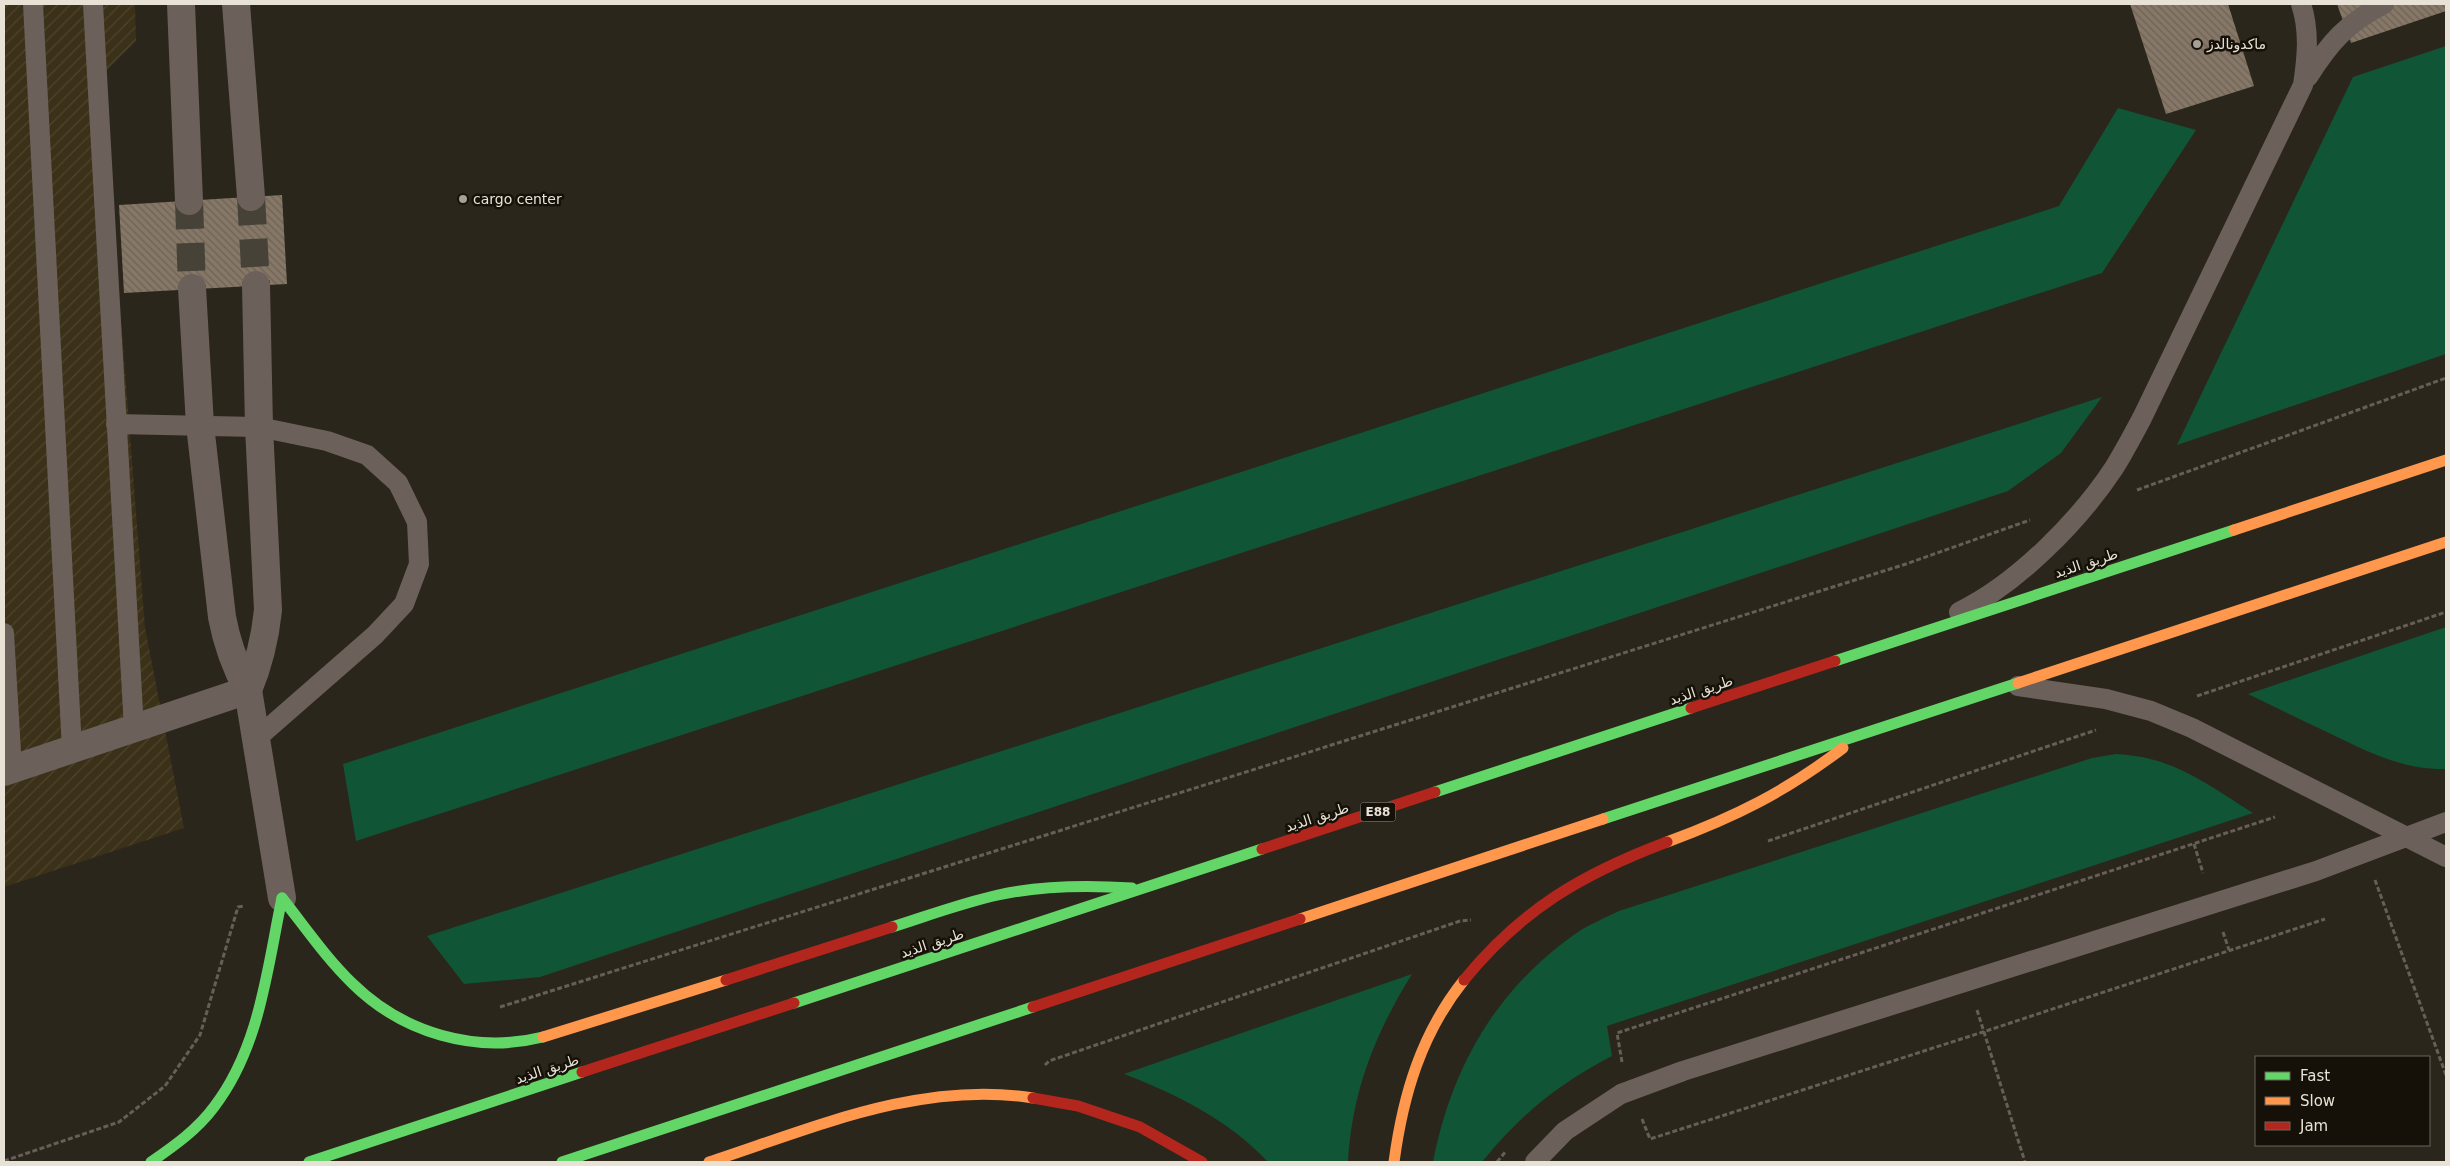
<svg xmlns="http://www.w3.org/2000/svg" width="2450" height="1166" viewBox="0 0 2450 1166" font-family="'DejaVu Sans','Noto Sans Arabic',sans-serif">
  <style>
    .industrial { fill: url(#industrial-furrows) }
    .grass { fill: #105535 }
    .building { fill: url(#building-back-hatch) }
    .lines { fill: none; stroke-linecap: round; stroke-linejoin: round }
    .street-tunnel { stroke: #474237; stroke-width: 28; stroke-dasharray: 28 14; stroke-linecap: butt }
    .path { stroke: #665e58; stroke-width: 3; stroke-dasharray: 5 2.5; stroke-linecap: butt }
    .lane { stroke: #6c605b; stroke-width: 20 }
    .street { stroke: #6c605b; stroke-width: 28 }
    .fast { stroke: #63d668; stroke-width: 11 }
    .slow { stroke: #ff974d; stroke-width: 11 }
    .jam { stroke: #b3261e; stroke-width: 11 }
    .poi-dot { fill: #a6a095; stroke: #151109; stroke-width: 2 }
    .labels { text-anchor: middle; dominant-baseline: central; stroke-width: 5; stroke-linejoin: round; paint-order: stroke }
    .shield { fill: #151109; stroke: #a9a398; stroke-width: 1 }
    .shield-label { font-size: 12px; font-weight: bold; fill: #e8e2d6 }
    .poi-label { font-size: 14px; fill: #e8e2d6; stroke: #151109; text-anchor: start }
    .street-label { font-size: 14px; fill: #e8e2d6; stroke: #151109 }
  </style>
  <defs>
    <pattern id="industrial-furrows" width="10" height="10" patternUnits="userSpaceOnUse" patternTransform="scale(1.25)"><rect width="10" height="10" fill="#3b3018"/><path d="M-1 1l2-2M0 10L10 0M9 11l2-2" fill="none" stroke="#4e442e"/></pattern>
    <pattern id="building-back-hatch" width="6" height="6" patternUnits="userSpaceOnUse" patternTransform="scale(1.25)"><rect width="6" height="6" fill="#867767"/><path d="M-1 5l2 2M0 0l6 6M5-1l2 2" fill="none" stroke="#6c6357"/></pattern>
  </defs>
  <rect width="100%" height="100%" fill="#2b261b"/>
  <path class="industrial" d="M4,4H135L136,41L102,75L145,628L184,828L4,887Z"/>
  <g class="grass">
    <path d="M2446,46V354L2177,445L2353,77Z"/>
    <path d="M2118,108L2196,130L2102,273L356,841L343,764L2059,206Z"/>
    <path d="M2102,397L2061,453L2008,491L540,977L464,984L427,936Z"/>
    <path d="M2446,627V769C2402,770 2366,751 2327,732C2301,720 2275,707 2248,694Z"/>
    <path d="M2116,754C2174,757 2205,783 2253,813L1607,1026L1612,1056C1558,1084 1520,1115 1482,1162H1433C1452,1066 1496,989 1578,932C1590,924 1605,918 1619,911L2092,758Z"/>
    <path d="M1412,974C1375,1034 1352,1091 1348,1162H1268C1229,1120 1176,1094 1124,1074Z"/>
  </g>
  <g class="building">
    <path d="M2130,4H2228L2254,86L2166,114Z"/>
    <path d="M2337,4H2446V11L2351,43Z"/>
    <path d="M282,195L287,284L124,293L119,205Z"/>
  </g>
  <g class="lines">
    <g class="street-tunnel">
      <path d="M251,197L256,285"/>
      <path d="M189,201L192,288"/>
    </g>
    <g class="path">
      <path d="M2137,490L2446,378"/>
      <path d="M2197,696L2446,612"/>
      <path d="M1768,841L2096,730"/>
      <path d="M2194,844L2203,873"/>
      <path d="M2375,880L2446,1075"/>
      <path d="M2223,932L2229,950"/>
      <path d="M500,1007L1906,564L2030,520"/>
      <path d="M1977,1010L2025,1162"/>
      <path d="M1622,1062L1617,1033L2275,817"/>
      <path d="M1045,1065L1049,1061L1460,921L1471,920"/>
      <path d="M1642,1119L1650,1139L1983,1032L2325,919"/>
      <path d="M4,1161L119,1122L165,1086L200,1035L238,907L245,906"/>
      <path d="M1497,1162L1506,1151"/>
    </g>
    <g class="lane">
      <path d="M33,4L72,750"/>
      <path d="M93,4L134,729"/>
      <path d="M2308,77C2330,42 2346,24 2384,4"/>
      <path d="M116,424L259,427L327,441L367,455L398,483L417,522L419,564L404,604L375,635L256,739"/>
      <path d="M1959,612C2017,584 2079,521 2114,468C2124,452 2133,435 2142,418L2303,85C2307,58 2310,31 2301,4"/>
      <path d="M4,633L12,769"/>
      <path d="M2018,686L2106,699L2151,711L2192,728L2446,857"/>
      <path d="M1535,1162L1565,1131L1621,1094L1683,1071L2316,871L2446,822"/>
    </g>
    <g class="street">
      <path d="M181,4L189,201"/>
      <path d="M236,4L251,197"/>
      <path d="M192,288L200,425L222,617C227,644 235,666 248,690L282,898"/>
      <path d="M4,772L248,690C259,664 265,639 268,610L259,427L256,285"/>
    </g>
    <g class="fast">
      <path d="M1835,661L2234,530"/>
      <path d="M1435,792L1691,708"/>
      <path d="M1603,819L2018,683"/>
      <path d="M282,898C305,927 326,958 353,984C403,1033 475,1054 543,1037"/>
      <path d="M892,927C927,916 962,903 998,895C1043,885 1087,885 1132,888"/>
      <path d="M794,1003L1262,849"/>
      <path d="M151,1162C174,1146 197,1130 214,1107C260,1047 267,969 282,898"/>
      <path d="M309,1162L582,1072"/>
      <path d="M562,1162L1033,1007"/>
    </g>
    <g class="slow">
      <path d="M2234,530L2446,460"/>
      <path d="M2018,683L2446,542"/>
      <path d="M1667,842C1735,817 1785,792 1843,748"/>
      <path d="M1300,919L1603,819"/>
      <path d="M543,1037L726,980"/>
      <path d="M709,1162C813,1128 922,1080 1033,1098"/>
      <path d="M1394,1162C1403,1095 1421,1034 1464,980"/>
    </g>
    <g class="jam">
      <path d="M1691,708L1835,661"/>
      <path d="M1262,849L1435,792"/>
      <path d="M726,980L892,927"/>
      <path d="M1464,980C1522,909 1582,874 1667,842"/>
      <path d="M1033,1007L1300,919"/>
      <path d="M582,1072L794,1003"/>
      <path d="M1033,1098L1078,1106L1140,1127L1202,1162"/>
    </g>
  </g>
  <g class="poi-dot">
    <circle cx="2197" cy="44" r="5"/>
    <circle cx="463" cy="199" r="5"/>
  </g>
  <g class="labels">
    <rect class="shield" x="1360.5" y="802.5" width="35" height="19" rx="4"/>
    <g class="shield-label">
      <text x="1378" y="812">E88</text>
    </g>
    <g class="poi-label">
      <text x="2207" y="44">ماكدونالدز</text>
      <text x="473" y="199">cargo center</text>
    </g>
    <g class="street-label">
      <text transform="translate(2086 563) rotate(-18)">طريق الذيد</text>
      <text transform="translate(1701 690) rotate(-18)">طريق الذيد</text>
      <text transform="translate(1317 817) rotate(-18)">طريق الذيد</text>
      <text transform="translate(932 943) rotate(-18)">طريق الذيد</text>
      <text transform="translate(547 1069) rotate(-18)">طريق الذيد</text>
    </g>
  </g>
  <rect width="2450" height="1166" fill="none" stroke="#e8e2d6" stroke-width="10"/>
  <rect x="2255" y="1056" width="175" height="90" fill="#151109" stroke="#69655b"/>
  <rect x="2265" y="1072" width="25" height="8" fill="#63d668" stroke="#69655b"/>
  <text x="2300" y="1081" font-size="15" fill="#e8e2d6">Fast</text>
  <rect x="2265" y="1097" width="25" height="8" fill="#ff974d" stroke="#69655b"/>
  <text x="2300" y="1106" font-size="15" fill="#e8e2d6">Slow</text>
  <rect x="2265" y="1122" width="25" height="8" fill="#b3261e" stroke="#69655b"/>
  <text x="2300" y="1131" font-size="15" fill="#e8e2d6">Jam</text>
</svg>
